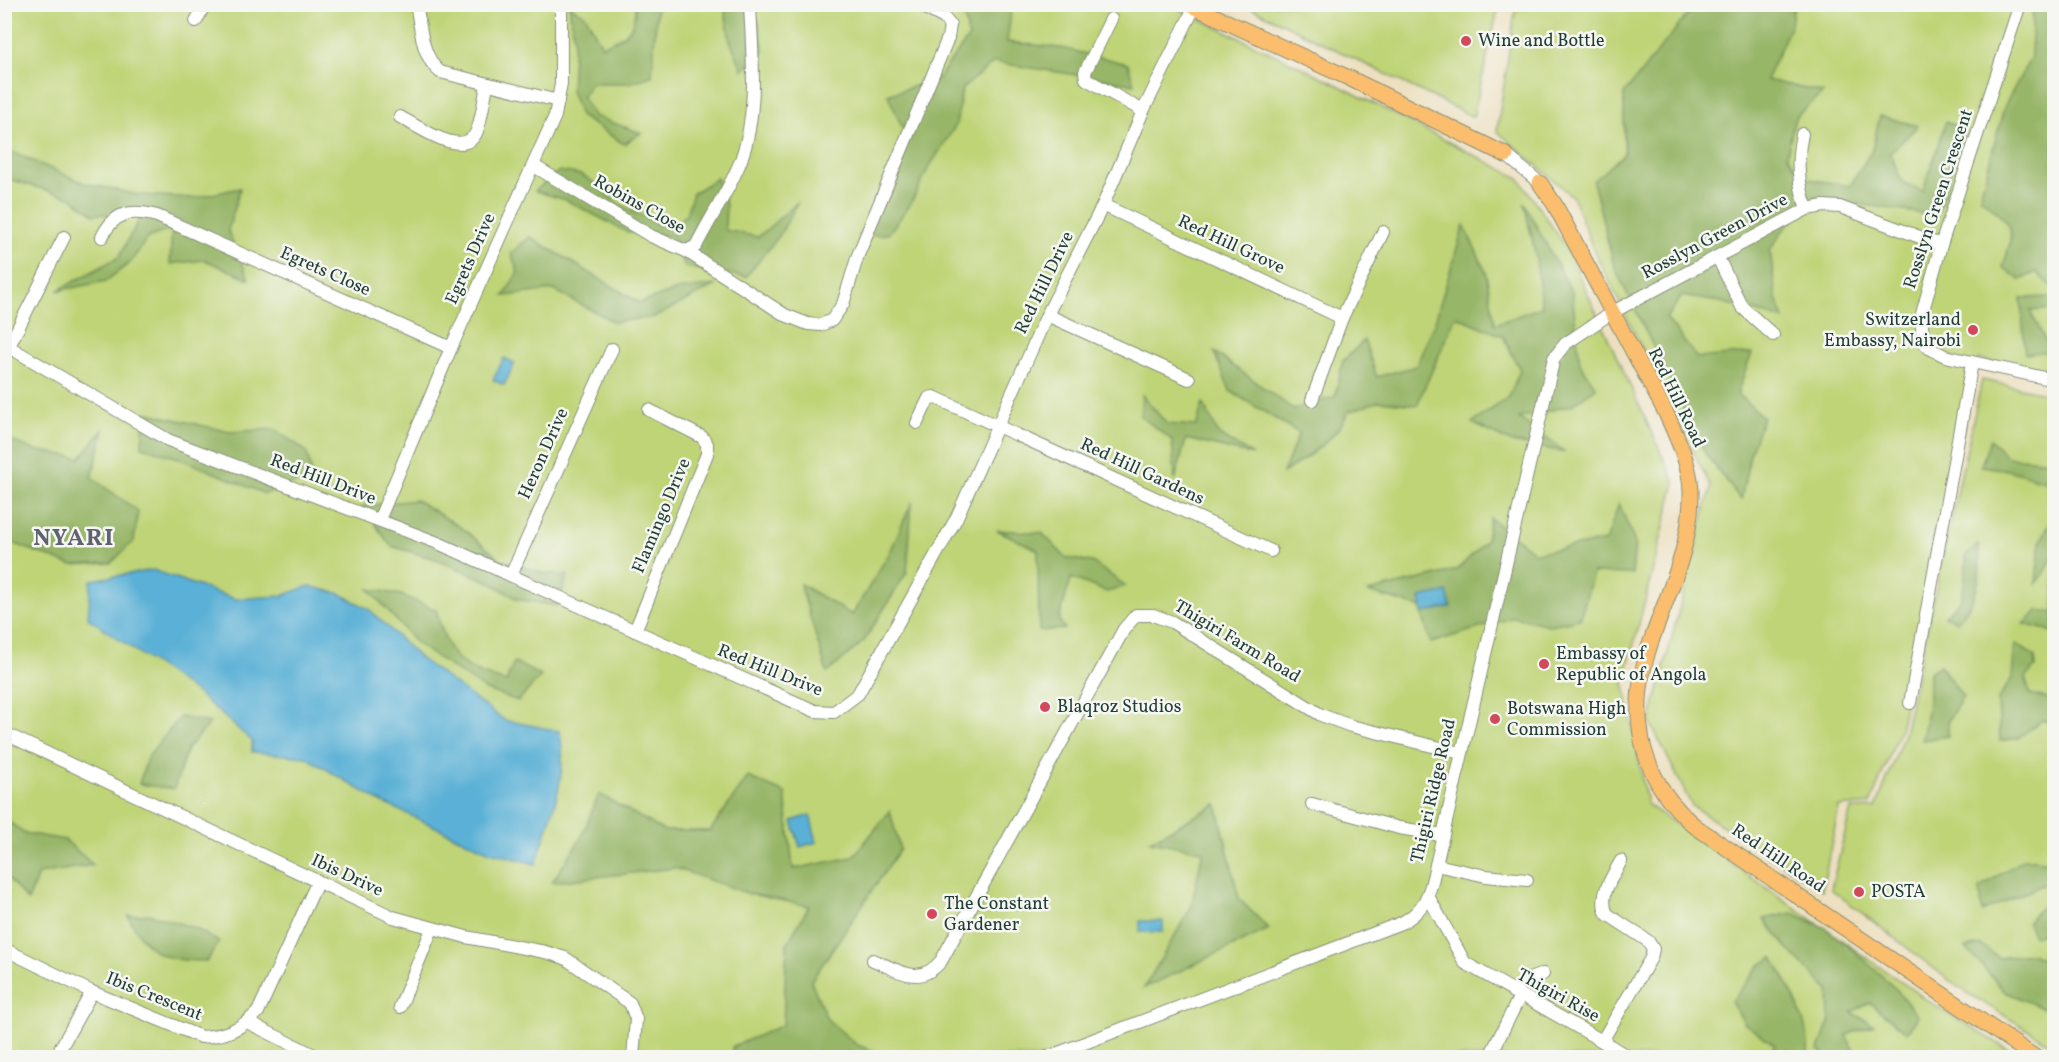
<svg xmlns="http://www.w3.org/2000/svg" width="2059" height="1062" viewBox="0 0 2059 1062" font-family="Vollkorn,serif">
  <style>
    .green { fill: #bfd477; stroke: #6f8856; stroke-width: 1.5 }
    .forest { fill: #97b668; stroke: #5b7a4e; stroke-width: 1.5 }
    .water { fill: #5ab0d6; stroke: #3c7685; stroke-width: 1.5 }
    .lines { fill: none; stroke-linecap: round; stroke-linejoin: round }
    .minor-casing { stroke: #868e7a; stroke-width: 14 }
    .major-casing { stroke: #868e7a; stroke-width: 17 }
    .minor { stroke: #fff; stroke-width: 12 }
    .major { stroke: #fabe6e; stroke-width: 15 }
    .poi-dot { fill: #d1495b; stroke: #f6f6f2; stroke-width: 2 }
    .labels { text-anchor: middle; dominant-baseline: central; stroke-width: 5; stroke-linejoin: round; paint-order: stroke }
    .poi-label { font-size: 18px; fill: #1f3d34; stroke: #f6f6f2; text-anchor: start }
    .street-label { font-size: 18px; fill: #1f3d34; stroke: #f6f6f2 }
    .district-label { font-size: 24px; font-weight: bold; letter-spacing: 1.5px; fill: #5e6271; stroke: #f6f6f2 }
  </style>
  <rect width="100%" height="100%" fill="#f6f6f2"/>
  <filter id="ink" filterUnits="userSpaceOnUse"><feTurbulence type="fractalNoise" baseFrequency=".0167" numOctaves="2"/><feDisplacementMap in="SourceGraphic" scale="12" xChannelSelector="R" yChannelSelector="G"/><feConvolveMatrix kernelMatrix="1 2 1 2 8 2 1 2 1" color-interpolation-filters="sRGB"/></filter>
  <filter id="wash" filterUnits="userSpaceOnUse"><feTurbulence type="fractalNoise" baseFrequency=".008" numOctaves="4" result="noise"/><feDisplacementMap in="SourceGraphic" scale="24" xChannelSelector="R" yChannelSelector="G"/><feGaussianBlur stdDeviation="1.35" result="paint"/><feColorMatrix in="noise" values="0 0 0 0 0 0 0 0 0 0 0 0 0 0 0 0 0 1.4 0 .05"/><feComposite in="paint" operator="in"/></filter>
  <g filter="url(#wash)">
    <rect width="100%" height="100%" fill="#ede0c0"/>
    <g class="green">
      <path d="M5,4L1170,5L1326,79L1519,178L1566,247L1675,483L1624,682L1647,804L1937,1007L2021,1057L5,1058Z"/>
      <path d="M1245,5H1499L1473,117Z"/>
      <path d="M1516,5H2054V375L1978,359L1900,730L1870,804L1839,807L1822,890L1692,806L1650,722L1711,487L1595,253L1573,197L1497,131Z"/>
      <path d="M1982,380L2054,395V1046L1958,987L1831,889L1851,809L1876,808L1904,734Z"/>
    </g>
    <g class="forest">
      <path d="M569,5L586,16L602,46C625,36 636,32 635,5H657L652,76L629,83H591L582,97L594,116L641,133L624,144L580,116L571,90L574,39Z"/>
      <path d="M724,5H748L758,21L764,52L743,70L730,41Z"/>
      <path d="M987,5H1012L1007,42L1061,48L1128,64L1134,84L994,62L962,89L956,125L928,169L911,203L888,234L859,236L898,182L905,134L888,95L938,78L969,37L964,16Z"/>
      <path d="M1695,5H1794L1791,25L1766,80L1823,93L1795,117L1787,155L1803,178L1850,186L1872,150L1880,116L1918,126L1890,153L1902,182L1923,191L1946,121L1965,131L1937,216L1806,196L1770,250L1776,298L1784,319L1720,302L1682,296L1666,318L1697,358L1752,353L1737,394L1763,417L1750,454L1741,500L1705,453L1614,266L1593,181L1624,154V94Z"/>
      <path d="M2033,5H2054V289L2036,272L2020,280L2003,267C2017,224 2013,226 1980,197L2005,105L2031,57Z"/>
      <path d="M5,149L84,183L139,195L194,198L240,188L228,231L249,279L205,260L170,264L172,229L147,238L131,262L106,281L57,291L119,257L141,216L94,214L70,197L5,178Z"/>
      <path d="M559,171L582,175L596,184L618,204L658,224L676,222L686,215L693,193L717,178L726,204L725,230L758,237L798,202L779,236L746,277L685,267L674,237L627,232L566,200L535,191Z"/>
      <path d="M1524,203L1572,292L1580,363L1596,388L1572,405L1519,418L1565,452L1510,442L1472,423L1509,397L1520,370L1503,336L1456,316L1417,405L1379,401L1348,412C1337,439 1307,457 1283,473L1299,433L1230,391L1214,352L1293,409L1335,397L1343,361L1364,340L1377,377L1416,366L1434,324L1464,225L1486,272L1495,324L1542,307L1535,252Z"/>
      <path d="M530,237L640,303L677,290L716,285L655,317L614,322L554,290L504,296L518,272L511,253Z"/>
      <path d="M2054,297V309L2030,311L2051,351L2025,354L2021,298Z"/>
      <path d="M1142,395L1167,424L1196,426L1203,403L1219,435L1253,455L1186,439L1175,480L1172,440L1140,416Z"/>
      <path d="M144,412L230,432L274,429L306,451L313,477L265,494L179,458L142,447Z"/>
      <path d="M104,429L92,478L138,511L134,541L111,563L70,565L5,540V438L34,450L80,458Z"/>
      <path d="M1990,439L2007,457L2054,461V495L2051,483L2008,470L1981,466Z"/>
      <path d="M416,500L462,528L500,559L542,573L568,575L557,606L517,599L490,582L436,559L391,546L362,506Z"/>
      <path d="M912,502L907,572L864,641L827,673L800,584L852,615L889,554Z"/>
      <path d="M1619,503L1635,543L1632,574L1593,573L1580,619L1549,625L1514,617L1431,643L1420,607L1368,592L1457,570L1486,541L1490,518L1535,553L1606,541Z"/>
      <path d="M2054,513C2055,547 2059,557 2036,584L2040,543Z"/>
      <path d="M997,530L1042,533L1066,558L1092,562L1126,586L1107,592L1071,578L1059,620L1065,629L1039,631L1038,550Z"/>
      <path d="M1978,545C1983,574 1978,600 1957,621L1944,616C1949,611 1958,604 1961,598C1964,590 1967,564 1966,555Z"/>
      <path d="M369,589L401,595L436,610C449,659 458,667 506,682L514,662L541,676L518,701L486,690L417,644Z"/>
      <path d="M2039,610L2054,613V632L2024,624Z"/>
      <path d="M2015,644L2035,656L2036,668L2025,677L2030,694L2054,700V725L2042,720L2018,738L2000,741L1998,700L2012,678Z"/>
      <path d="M1940,665L1963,697L1948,720V736L1922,740L1929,700V673Z"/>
      <path d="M180,717L210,723L187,749L174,789L139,784L147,758Z"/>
      <path d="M748,777L785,793L793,869L853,857L890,811L900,849L811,981L827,1019L857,1045L891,1057H733L732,1047L783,1025L787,944L809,906L750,894L675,868L552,882L581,838L599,794L664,831H710Z"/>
      <path d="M1217,804L1239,899L1269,929L1144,988L1191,908L1203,851L1150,841Z"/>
      <path d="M5,819L24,833L65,840L93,865L38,874L28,901L5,875Z"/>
      <path d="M2023,859L2054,862V930L2034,936L2027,921L2048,901L2047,883L1982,912L1980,888Z"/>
      <path d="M1792,913L1826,928L1861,957L1897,990L1918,1017L1907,1033L1870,1003L1851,1012L1874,1025L1846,1035L1857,1057H1826L1819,1050L1830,1019L1829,991L1788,949L1764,919Z"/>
      <path d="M149,914L195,928L219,942L207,961C162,960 150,956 128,916Z"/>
      <path d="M1981,945L1999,958L2030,954L2054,962V1013L2005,992L1966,948Z"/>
      <path d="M1773,957C1789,987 1811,1023 1808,1057H1766L1775,1045L1745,1024L1731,1002L1760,965Z"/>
    </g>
    <g class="water">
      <path d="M504,358L515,363L504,385L493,380Z"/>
      <path d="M153,570L235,599L281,596L309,586L341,594L369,609L421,659L504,720L559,731C571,772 548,824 536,864L490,852L379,801L306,757L252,752V741L198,694L88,618L91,580Z"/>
      <path d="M1447,592L1451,607L1423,613L1420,598Z"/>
      <path d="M810,815L817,842L800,847L792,821Z"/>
      <rect x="1140" y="921" width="23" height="11"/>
    </g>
  </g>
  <g filter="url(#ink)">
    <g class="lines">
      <g class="minor-casing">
        <g id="minor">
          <path d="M416,4C421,27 421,56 440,72L558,101"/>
          <path d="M2020,4L1941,245L1922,314V340L1929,348L1945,356L2054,380"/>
          <path d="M1111,19L1085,72L1086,79L1143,111"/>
          <path d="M196,21L205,4"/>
          <path d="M400,117C418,126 465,161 477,131C482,117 484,100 487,85"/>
          <path d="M1802,134C1796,161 1798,183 1807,209"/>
          <path d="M1506,155L1540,183"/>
          <path d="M534,166L651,236L686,251L696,246C710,218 730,189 741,160C759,111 752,55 750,4"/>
          <path d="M1103,205L1342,318"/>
          <path d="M102,237C114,212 131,209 157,216L451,348"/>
          <path d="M686,251L785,315L808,324L821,325L832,320L843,304L858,255L948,38L950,25L944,18L918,4"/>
          <path d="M1718,258L1742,307L1773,335"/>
          <path d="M1047,315L1189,379"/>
          <path d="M4,344L168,440L438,543L815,711L834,712L858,694L956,519L1047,315L1103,205L1143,111L1194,8"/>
          <path d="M9,346L64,237"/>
          <path d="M1312,400L1342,318L1383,232"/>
          <path d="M917,423L929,398L934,397L1271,551"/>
          <path d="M379,520L451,348L555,116L561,84V4"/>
          <path d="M511,575L612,349"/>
          <path d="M635,631L707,454V444L702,437L649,410"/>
          <path d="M1910,703L1972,363"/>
          <path d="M4,733L393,917L466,937L545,952L565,958L630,1003L636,1019L633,1058"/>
          <path d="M1312,804L1399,828L1442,835"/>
          <path d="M1436,865L1486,876L1527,880"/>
          <path d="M1428,896L1465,963L1602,1041L1651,958L1653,949L1648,941L1607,914C1598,896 1612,877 1621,861"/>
          <path d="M4,949L92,992L201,1037C225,1036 241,1029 258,1012L317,883"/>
          <path d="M873,960C900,971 919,987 941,961L1124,629L1136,615H1153L1172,622L1321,715L1351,726L1461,753"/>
          <path d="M1513,992L1524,981L1543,974"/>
          <path d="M400,1007L432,929"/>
          <path d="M247,1022L320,1058"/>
          <path d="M1602,1041L1630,1058"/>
          <path d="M55,1058L92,992"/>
          <path d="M1045,1058L1401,923C1419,914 1427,901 1432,882L1554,358L1565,344L1611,313L1807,209L1824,206L1840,207L1941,245"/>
          <path d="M1489,1058L1520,996"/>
        </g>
      </g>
      <g class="major-casing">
        <g id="major">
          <path d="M1188,4L1351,79L1506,155"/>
          <path d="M1540,183L1555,205L1666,413C1677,438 1690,463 1691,491C1692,544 1670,588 1653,636C1626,709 1636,777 1696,827L2036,1058"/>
        </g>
      </g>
      <use href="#minor" class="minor"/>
      <use href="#major" class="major"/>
    </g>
  </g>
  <g class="poi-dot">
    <circle cx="1466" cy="41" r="6"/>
    <circle cx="1973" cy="330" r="6"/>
    <circle cx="1544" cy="664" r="6"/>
    <circle cx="1045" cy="707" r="6"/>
    <circle cx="1495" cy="719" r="6"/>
    <circle cx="1859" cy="892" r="6"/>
    <circle cx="932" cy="914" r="6"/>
  </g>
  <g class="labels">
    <g class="poi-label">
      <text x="1478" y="41">Wine and Bottle</text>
      <text x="1961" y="320" text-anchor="end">Switzerland<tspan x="1961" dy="21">Embassy, Nairobi</tspan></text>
      <text x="1556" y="654">Embassy of<tspan x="1556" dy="21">Republic of Angola</tspan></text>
      <text x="1057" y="707">Blaqroz Studios</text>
      <text x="1507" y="709">Botswana High<tspan x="1507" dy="21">Commission</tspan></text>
      <text x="1871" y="892">POSTA</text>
      <text x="944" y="904">The Constant<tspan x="944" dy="21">Gardener</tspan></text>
    </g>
    <g class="street-label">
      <text transform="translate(1939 199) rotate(-72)">Rosslyn Green Crescent</text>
      <text transform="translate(639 205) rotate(29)">Robins Close</text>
      <text transform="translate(1715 237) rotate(-28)">Rosslyn Green Drive</text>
      <text transform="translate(1231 245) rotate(25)">Red Hill Grove</text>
      <text transform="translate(471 259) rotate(-66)">Egrets Drive</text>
      <text transform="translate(325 272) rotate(24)">Egrets Close</text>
      <text transform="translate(1045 283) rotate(-64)">Red Hill Drive</text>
      <text transform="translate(1676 398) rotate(64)">Red Hill Road</text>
      <text transform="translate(544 454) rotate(-66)">Heron Drive</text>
      <text transform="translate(1142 472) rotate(25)">Red Hill Gardens</text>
      <text transform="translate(323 480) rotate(21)">Red Hill Drive</text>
      <text transform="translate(662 516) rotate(-67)">Flamingo Drive</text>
      <text transform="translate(1237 642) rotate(31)">Thigiri Farm Road</text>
      <text transform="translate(770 671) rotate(22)">Red Hill Drive</text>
      <text transform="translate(1434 791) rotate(-77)">Thigiri Ridge Road</text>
      <text transform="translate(1778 859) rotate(34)">Red Hill Road</text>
      <text transform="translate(347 876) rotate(25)">Ibis Drive</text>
      <text transform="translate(1558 996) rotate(29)">Thigiri Rise</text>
      <text transform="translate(154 997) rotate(22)">Ibis Crescent</text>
    </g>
    <g class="district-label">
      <text x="74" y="539">NYARI</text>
    </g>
  </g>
  <rect width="2059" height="1062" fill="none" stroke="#f6f6f2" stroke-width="24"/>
</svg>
